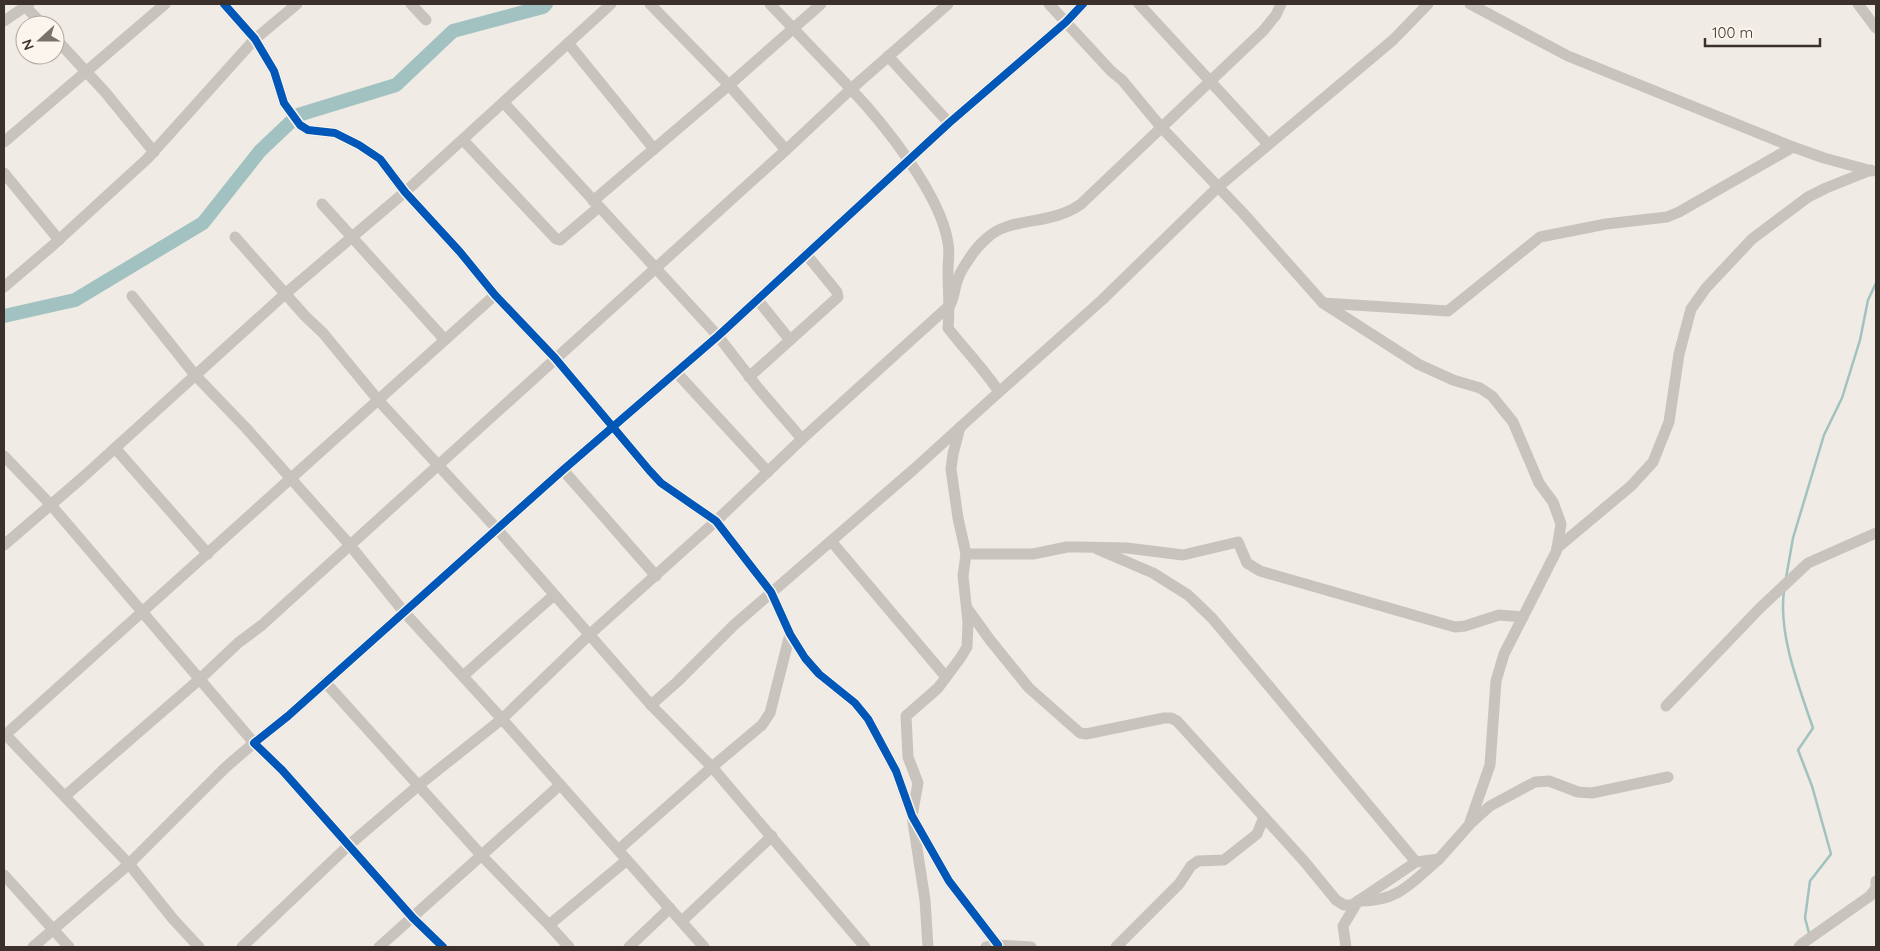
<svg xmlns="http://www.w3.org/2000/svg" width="1880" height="951" viewBox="0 0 1880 951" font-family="Quicksand,sans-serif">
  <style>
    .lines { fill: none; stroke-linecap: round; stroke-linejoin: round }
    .stream { stroke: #a1c2c1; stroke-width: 2.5 }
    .river { stroke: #a1c2c1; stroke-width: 14 }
    .minor { stroke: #c9c3be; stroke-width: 11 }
    .cycleway-casing { stroke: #fbf5ee; stroke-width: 11 }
    .cycleway { stroke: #0057b8; stroke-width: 8 }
  </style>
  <rect width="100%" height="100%" fill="#f0ebe5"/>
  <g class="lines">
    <g class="stream">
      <path d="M1786,578L1793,538L1824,435L1842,398L1860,340L1868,300L1876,283"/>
      <path d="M1784,591C1778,634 1799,687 1813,728L1798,750L1812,786L1831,854L1810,881L1805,918L1809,933"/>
    </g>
    <path class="river" d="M4,316L75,300L203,223L260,151L298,115L396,85L453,31L543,7L546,4"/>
    <g class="minor">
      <path d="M23,4L43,25"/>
      <path d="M224,4L255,39L274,71L284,103L300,125L308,130L335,133L359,145L380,159L405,192L460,252L495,295L555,358L649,470L661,483L716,521L771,592L790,634L805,658L819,674L855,703L868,719L896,771L912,816L949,881L998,945"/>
      <path d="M411,4L426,20"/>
      <path d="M650,4L729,85L821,4"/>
      <path d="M770,4L851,89L948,4"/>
      <path d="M1049,4L1111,71L1122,80L1161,127L1243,213L1323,303L1418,364L1453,380L1480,388L1492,396L1513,422L1539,483L1553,502L1561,524L1557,548"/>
      <path d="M1139,4L1268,144"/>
      <path d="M1470,4L1568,56L1793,147L1824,158L1872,171"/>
      <path d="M1858,4L1876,28"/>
      <path d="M4,21L29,4"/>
      <path d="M55,38L105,92L154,152"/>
      <path d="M568,43L654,149"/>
      <path d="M888,56L949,123"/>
      <path d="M504,103L718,336L759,389L802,439L950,305C955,296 954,288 958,279C960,272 965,265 969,259C974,251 980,244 987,238C1010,216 1051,226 1081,204L1263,31L1276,15L1281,4"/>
      <path d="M463,140L556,239L560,240L599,207"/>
      <path d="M4,142L165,4"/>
      <path d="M4,173L59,240"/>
      <path d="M593,201L729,85L786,150L851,89C884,124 941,195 948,243C950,252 948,261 948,270C948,290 950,307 948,328C964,349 984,369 999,392L913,470L734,625L677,682L651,705"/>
      <path d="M322,204L445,340"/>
      <path d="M235,237L305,316L323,333L379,401L497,529L651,705L712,767L762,725L770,713L790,634"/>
      <path d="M4,287L52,246L147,159L255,39L297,4"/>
      <path d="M132,296L195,375L246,428L349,544L404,612L502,719L704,947"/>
      <path d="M757,299L790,340"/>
      <path d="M1323,303L1448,311L1540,237L1606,224L1667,217L1679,212L1793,147"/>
      <path d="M676,372L768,472"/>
      <path d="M749,377L838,297L837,292L806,254"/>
      <path d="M999,392L1102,300L1218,187L1393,40L1428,4"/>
      <path d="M115,448L208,554"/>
      <path d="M4,456L51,505L254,743L226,767L129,864L33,947"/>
      <path d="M563,470L656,576"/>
      <path d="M831,541L946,677"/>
      <path d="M4,545L82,478L285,294L405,192L611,4"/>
      <path d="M1097,549L1153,573L1188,595L1212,618L1416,862"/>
      <path d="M966,554H1033L1067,547H1079L1127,548L1183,555L1238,542L1247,563L1260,571L1455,627L1465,626L1499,615L1523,617"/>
      <path d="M967,608L990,640L1029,688L1080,733L1086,734L1164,718H1171L1177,721L1304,861L1336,900L1344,905H1352L1416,862L1439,859L1470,824L1490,806L1535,782L1549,781L1578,792L1592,793L1668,777"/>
      <path d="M463,676L554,595"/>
      <path d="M325,682L482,856L549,925"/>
      <path d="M1666,706L1760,608L1808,563L1876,533"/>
      <path d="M4,733L129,864L173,919L199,947"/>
      <path d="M4,736L495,295"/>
      <path d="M65,796L201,678L238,643L262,625L786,150"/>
      <path d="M1470,822L1490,765L1496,681L1504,654L1556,552L1557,548L1631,486L1653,462L1669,422L1679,354L1691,309L1706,288L1752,239L1808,197L1826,188L1871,170"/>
      <path d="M618,850L712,767L865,947"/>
      <path d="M4,875L69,947"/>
      <path d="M1358,901C1398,902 1411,883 1439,859"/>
      <path d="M682,921L772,836"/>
      <path d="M242,947L349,845L419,785L502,719L589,635L716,521L802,439"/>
      <path d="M379,947L560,785"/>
      <path d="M443,947L413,918L282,770L254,743L288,716L563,470L718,336L949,123L1066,22L1083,4"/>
      <path d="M569,947L549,925L627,860"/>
      <path d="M629,947L670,908"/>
      <path d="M928,947L925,900L912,816L918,783L908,757L906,716L938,688L961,657L967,647L968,622L963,576L966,554L958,518L951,469L953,454L960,427"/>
      <path d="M986,947L998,945L1031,947"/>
      <path d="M1116,947L1179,884L1191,866L1198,861L1224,860L1257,834L1264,817"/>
      <path d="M1346,947L1343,926L1358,901"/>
      <path d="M1799,947L1803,943L1870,896L1876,888V881"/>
    </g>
    <g class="cycleway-casing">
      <g id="cycleway">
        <path d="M224,4L255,39L274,71L284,103L300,125L308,130L335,133L359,145L380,159L405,192L460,252L495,295L555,358L649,470L661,483L716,521L771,592L790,634L805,658L819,674L855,703L868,719L896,771L912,816L949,881L998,945"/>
        <path d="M443,947L413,918L282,770L254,743L288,716L563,470L718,336L949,123L1066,22L1083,4"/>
      </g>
    </g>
    <use href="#cycleway" class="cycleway"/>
  </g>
  <rect width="1880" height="951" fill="none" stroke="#3b302b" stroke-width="10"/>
  <g transform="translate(40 40) rotate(249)"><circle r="24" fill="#fbf5ee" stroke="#aea6a0"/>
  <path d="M0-4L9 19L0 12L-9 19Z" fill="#7a716c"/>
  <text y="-8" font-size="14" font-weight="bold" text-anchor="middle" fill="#3b302b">N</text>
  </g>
  <path d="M1705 38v8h115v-8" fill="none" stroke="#3b302b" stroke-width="2.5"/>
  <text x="1712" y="38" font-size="15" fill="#3b302b" stroke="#fbf5ee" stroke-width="4" paint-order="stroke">100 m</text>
</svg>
